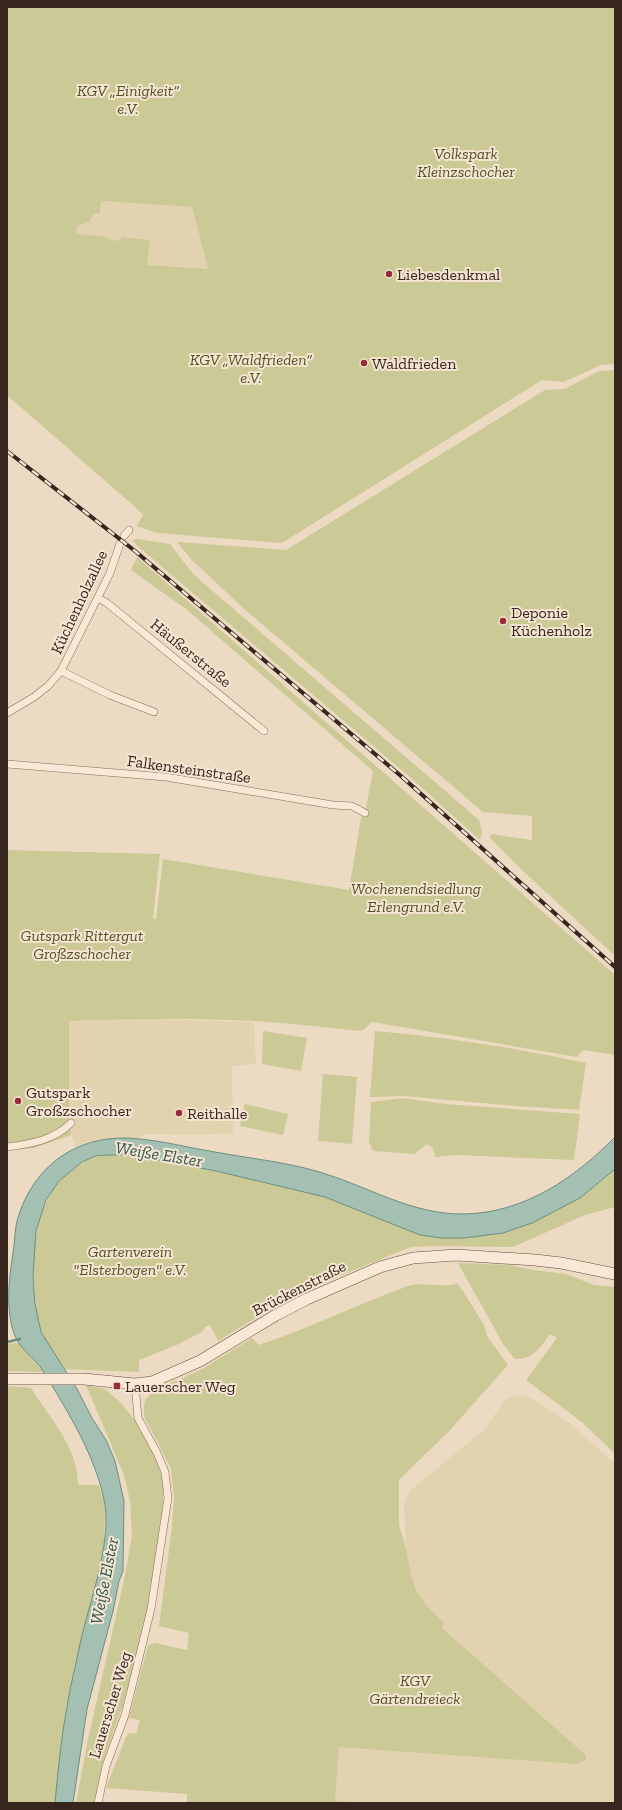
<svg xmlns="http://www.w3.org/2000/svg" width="622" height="1810" viewBox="0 0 622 1810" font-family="'Zilla Slab',serif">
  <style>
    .farmland { fill: #e3d2b0 }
    .green { fill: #cbc996; fill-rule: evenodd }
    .water { fill: #a4c0b3; stroke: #6c8e80 }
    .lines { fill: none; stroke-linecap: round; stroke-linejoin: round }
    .stream { stroke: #6c8e80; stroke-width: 2.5 }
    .street-casing { stroke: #876a5a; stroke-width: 8 }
    .secondary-casing { stroke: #684c3d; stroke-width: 12 }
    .street { stroke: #f8e8d5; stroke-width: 7 }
    .secondary { stroke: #f8e8d5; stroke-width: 11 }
    .rail-casing { stroke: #37261e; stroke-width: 4 }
    .rail { stroke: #f5e5d2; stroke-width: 2.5; stroke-dasharray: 8; stroke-linecap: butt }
    .poi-dot { fill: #952b3c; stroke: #f5e5d2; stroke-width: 1.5 }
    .labels { text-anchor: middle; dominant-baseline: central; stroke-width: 4; stroke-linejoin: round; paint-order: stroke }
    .park-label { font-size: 16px; font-style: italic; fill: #4e5324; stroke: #f5e5d2 }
    .poi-label { font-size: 16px; fill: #37261e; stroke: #f5e5d2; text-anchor: start }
    .street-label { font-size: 16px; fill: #37261e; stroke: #f5e5d2 }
    .water-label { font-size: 17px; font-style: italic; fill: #2d564d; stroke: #f5e5d2 }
  </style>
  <rect width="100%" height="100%" fill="#eddac2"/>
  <g class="farmland">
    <path d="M51,198L192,207L208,269L58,259Z"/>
    <path d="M154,1019L254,1022L256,1064L232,1066L233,1133L198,1135L144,1134L140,1139H106L88,1142L76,1147L71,1135L69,1115V1021Z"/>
    <path d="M523,1396L534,1400L567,1421L615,1463V1803H368L335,1801L339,1747L586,1755L442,1628L444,1623L426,1605L416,1590L411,1575L406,1548L404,1501L410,1491L418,1484L484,1430L505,1400L510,1397Z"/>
  </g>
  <g class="green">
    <path d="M7,7H615V364L601,365L564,382L542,380L282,543L157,533L137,526L146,509L143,514L7,395ZM101,201L192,207L208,269L147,265L150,243L148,240L122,237L119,241L107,239L106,237L78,234L76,232L77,226L89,222L94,213H100Z"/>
    <path d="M615,370V956L522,870L489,837L492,834L532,840V816L483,812L242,607L191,559L177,542L286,550L545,390L565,389L599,371Z"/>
    <path d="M137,539L170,544L193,574L479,820L482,832L480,840L411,778L141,549L132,540Z"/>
    <path d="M137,557L615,975V1055L583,1050L577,1057L372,1022L362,1031C326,1028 289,1023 252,1021C191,1018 130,1019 69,1021V1115L71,1135L34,1148L7,1150V850L160,854L153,918L156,919L163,859L349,890L361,818L365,813L373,771L186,609L131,570Z"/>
    <path d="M263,1031L307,1038L301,1071L262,1064Z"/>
    <path d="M375,1031C446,1037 516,1048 586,1063L579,1110L516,1106L404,1096L370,1097Z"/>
    <path d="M323,1074L357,1077L352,1144L318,1141Z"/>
    <path d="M402,1098L446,1104L580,1114L574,1160L457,1155L436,1157L432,1147L427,1144L415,1154L373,1151L369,1142L371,1102Z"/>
    <path d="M245,1104L288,1114L283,1135L240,1126Z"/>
    <path d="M108,1155H134L216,1171L325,1197L420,1235L442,1238H464L503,1233L532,1223L580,1198L615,1169V1207L585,1215L513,1247L432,1246L411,1247L349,1272L272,1308L218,1341L210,1325L205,1327L203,1331L179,1344L139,1360V1372L65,1369C57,1357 47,1345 42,1333C37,1322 36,1306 35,1294C29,1238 42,1164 108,1155Z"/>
    <path d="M458,1263L509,1265L533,1270L566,1274L594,1285L615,1287V1454L584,1424L526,1380L557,1338L550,1334C540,1347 535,1359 515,1359L503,1344Z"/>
    <path d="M457,1283L463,1291L484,1325L487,1336L508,1365L450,1430L399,1480V1525L406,1548L411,1575L416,1590L426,1605L444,1623L442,1628L586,1755V1760L577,1764L339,1747L335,1801L368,1803H187V1794L106,1788L126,1737L129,1733L136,1734L140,1720L129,1718L148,1645L155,1643L187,1650L189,1633L159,1626L172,1527L174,1498L171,1469L144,1416V1404L146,1399L155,1388L178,1380L204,1368L252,1338L259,1345C310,1328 358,1304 408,1286C423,1281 446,1289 457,1283Z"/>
    <path d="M16,1343L20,1344L43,1372L7,1371V1344Z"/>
    <path d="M86,1385L105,1389L120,1402L134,1419L151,1448L162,1476L163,1484V1507L146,1617L123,1705L104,1759L94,1803H76L87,1744L125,1576L132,1535L130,1501L124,1475Z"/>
    <path d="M7,1386L31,1388C49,1417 79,1449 78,1485H99L105,1507L104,1545L67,1703L55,1803H7Z"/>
  </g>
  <path class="water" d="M615,1137V1169L580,1198L532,1223L503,1233L464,1238H442L420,1235L325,1197L216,1171L134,1155H108L96,1156L82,1162L59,1181L46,1200L36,1231L33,1277L35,1304L41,1332L77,1389L92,1418L106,1440L115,1461L124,1501L123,1571L119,1581L113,1611L87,1709L73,1803H55C58,1771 61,1739 67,1707C70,1686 76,1665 80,1644C89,1604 111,1544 105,1505C97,1458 67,1410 43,1371C35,1358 20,1349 15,1336C4,1307 10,1275 14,1246C15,1238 15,1229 17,1221C33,1164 80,1132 139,1139C164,1141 190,1148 215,1152C247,1158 285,1162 316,1171C366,1185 411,1215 464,1214C524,1213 575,1178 615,1137Z"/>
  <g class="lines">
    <path class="stream" d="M7,1342L20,1339"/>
    <g class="street-casing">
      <g id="street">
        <path d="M124,536L129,530"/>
        <path d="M98,598L107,603L264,731"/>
        <path d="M61,671L110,695L154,712"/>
        <path d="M7,713L34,697L48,686L61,671L110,573L120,544"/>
        <path d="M7,764L166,777L333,805L352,806L365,813"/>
        <path d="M7,1147C31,1144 54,1140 71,1123"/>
        <path d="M98,1803L106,1766L125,1715L151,1609L168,1498L165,1472L157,1453L138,1418L135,1384"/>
      </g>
    </g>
    <g class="secondary-casing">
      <path id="secondary" d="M7,1379H84L135,1384L152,1382L200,1361L276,1315L307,1299L380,1267L413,1258L456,1255L535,1260L561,1263L615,1274"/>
    </g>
    <use href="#street" class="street"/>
    <use href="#secondary" class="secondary"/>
    <g class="rail-casing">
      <path id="rail" d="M7,451L135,551L401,776L615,967"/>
    </g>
    <use href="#rail" class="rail"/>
  </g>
  <g class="poi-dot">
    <circle cx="389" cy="274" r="4"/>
    <circle cx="364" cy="363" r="4"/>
    <circle cx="503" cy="621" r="4"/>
    <circle cx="18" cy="1101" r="4"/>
    <circle cx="179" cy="1113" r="4"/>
    <rect x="113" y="1382" width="8" height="8" rx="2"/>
  </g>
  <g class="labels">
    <g class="park-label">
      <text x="128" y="90">KGV „Einigkeit“<tspan x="128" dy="18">e.V.</tspan></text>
      <text x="466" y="153">Volkspark<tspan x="466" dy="18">Kleinzschocher</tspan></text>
      <text x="251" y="359">KGV „Waldfrieden“<tspan x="251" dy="18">e.V.</tspan></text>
      <text x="416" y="888">Wochenendsiedlung<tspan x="416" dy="18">Erlengrund e.V.</tspan></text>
      <text x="82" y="935">Gutspark Rittergut<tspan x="82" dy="18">Großzschocher</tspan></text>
      <text x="130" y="1251">Gartenverein<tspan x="130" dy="18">"Elsterbogen" e.V.</tspan></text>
      <text x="415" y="1680">KGV<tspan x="415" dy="18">Gärtendreieck</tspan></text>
    </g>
    <g class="poi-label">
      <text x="397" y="274">Liebesdenkmal</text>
      <text x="372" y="363">Waldfrieden</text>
      <text x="511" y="612">Deponie<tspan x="511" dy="18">Küchenholz</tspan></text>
      <text x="26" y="1092">Gutspark<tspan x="26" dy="18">Großzschocher</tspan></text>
      <text x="187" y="1113">Reithalle</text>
      <text x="125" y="1386">Lauerscher Weg</text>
    </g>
    <g class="street-label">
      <text transform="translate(79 602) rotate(-65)">Küchenholzallee</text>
      <text transform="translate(191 653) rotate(39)">Häußerstraße</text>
      <text transform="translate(189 769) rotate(8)">Falkensteinstraße</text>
      <text transform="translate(299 1288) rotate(-27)">Brückenstraße</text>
      <text transform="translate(110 1705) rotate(-73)">Lauerscher Weg</text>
    </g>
    <g class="water-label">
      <text transform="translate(159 1154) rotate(9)">Weiße Elster</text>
      <text transform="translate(104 1581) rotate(-79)">Weiße Elster</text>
    </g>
  </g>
  <rect width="622" height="1810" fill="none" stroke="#37261e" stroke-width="16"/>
</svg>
